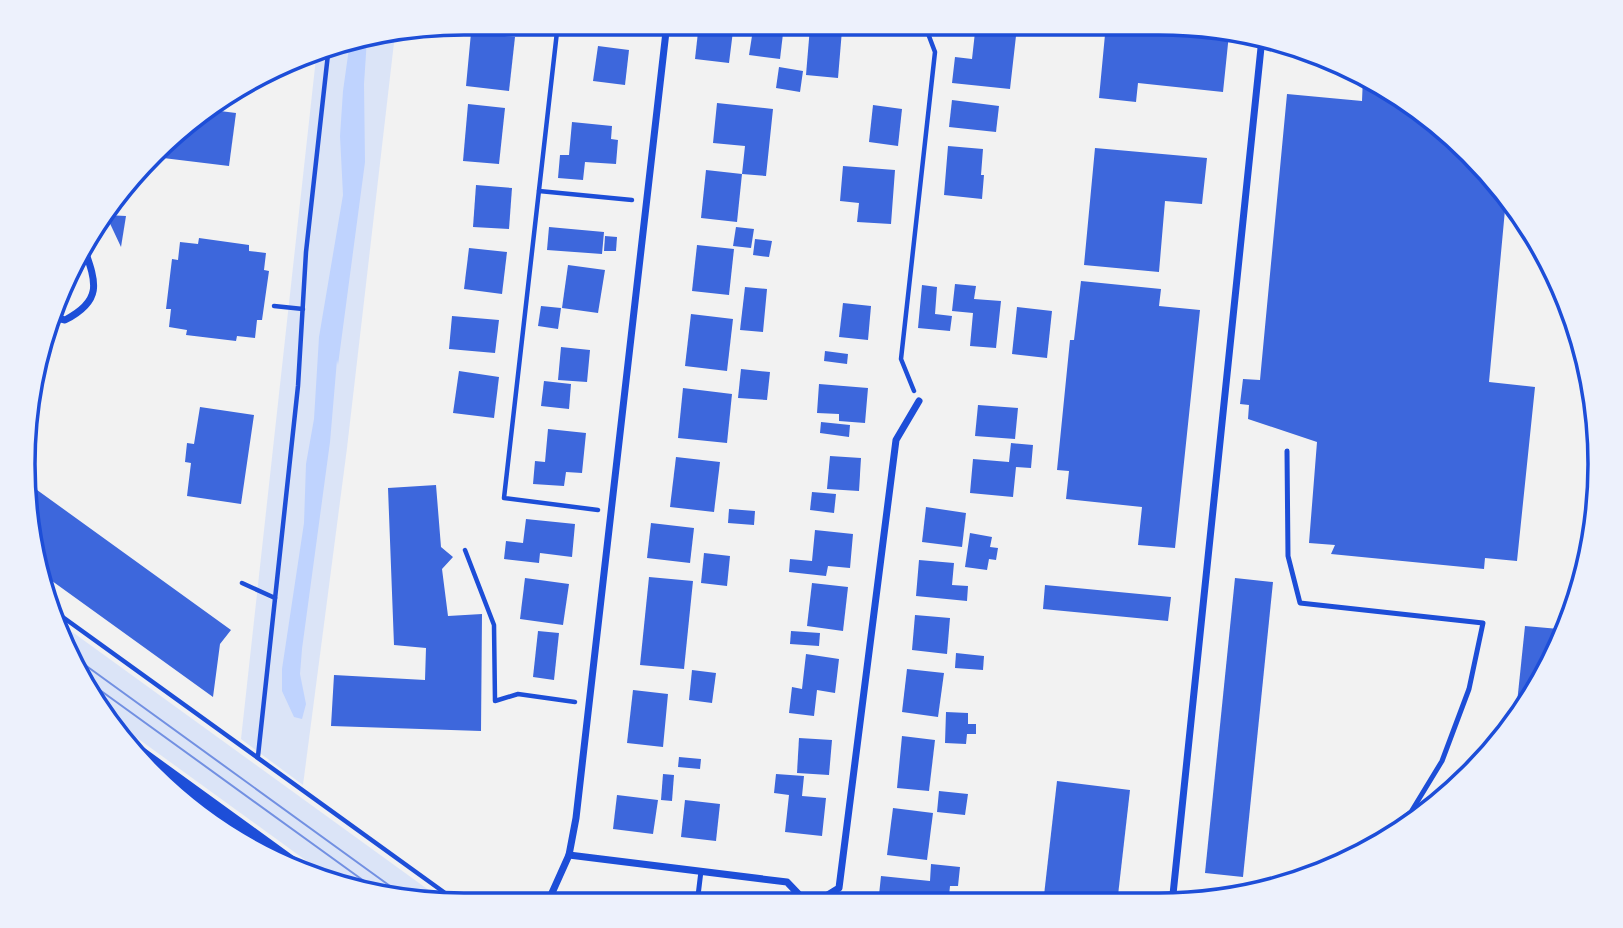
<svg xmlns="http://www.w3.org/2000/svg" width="1623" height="928" viewBox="0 0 1623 928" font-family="Overpass,sans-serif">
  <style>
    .green { fill: #dbe4f7 }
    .water { fill: #bfd3fe }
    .building { fill: #3d67dc }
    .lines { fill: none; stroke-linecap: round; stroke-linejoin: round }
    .path { stroke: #1d4ed8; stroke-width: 4.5 }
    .service { stroke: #1d4ed8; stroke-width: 5 }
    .minor { stroke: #1d4ed8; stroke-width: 7 }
    .secondary { stroke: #1d4ed8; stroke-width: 14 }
    .tram { stroke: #7290e2; stroke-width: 2 }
    .rim { fill: none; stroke: #1d4ed8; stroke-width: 3.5 }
  </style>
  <rect width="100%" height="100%" fill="#f2f2f2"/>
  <g class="green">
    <path d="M395,34L347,448L303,785L241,739L317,49L323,46Z"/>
    <path d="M53,618L448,904H435L341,886L104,714Z"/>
  </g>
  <path class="water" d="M367,39L364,84L365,162L338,365L337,360L330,442L302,649L300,674L306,704L302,719L294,717L282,691V669L304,523L306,464L314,419L319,337L343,195L340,136L343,91L350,41Z"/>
  <g class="building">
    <path d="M699,23H734L729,63L695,59Z"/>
    <path d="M754,23L784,25L780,59L749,55Z"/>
    <path d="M976,23L1006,26V23L1051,24V31L1017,27L1010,89L952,83L955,57L972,59Z"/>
    <path d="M1106,24H1127L1229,34L1223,92L1138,83L1136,102L1099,98Z"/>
    <path d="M810,27L842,30L838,78L806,75Z"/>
    <path d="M471,33L515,37L509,91L466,86Z"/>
    <path d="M598,46L629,50L625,85L593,81Z"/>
    <path d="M779,67L803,71L800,92L776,88Z"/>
    <path d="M1363,77L1404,97L1506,199L1489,382L1535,387L1517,561L1485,558L1484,569L1331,554L1335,545L1309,543L1317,442L1248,419L1249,405L1240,404L1243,379L1260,380L1287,94L1362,101Z"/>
    <path d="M952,100L999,106L996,132L949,127Z"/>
    <path d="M717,103L773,109L766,176L742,174L745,146L713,143Z"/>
    <path d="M468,104L505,108L499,164L463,161Z"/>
    <path d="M873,105L902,109L898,146L869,142Z"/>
    <path d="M204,109L236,113L229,166L155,157L196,114Z"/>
    <path d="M572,122L612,126L611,139L618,140L616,164L585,162L583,180L558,178L560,155H569Z"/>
    <path d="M948,146L983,149L981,175H984L982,199L944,195Z"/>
    <path d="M1095,148L1207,158L1202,204L1165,201L1159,272L1084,265Z"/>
    <path d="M843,166L895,170L891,224L857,222L859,203L840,201Z"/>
    <path d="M706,170L742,174L737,222L701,218Z"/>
    <path d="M476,185L512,188L509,229L473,227Z"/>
    <path d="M106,215L126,216L121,247Z"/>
    <path d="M549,227L604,232L602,254L547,250Z"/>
    <path d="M736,227L754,229L751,248L733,246Z"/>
    <path d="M605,236L617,237L616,251H604Z"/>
    <path d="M199,238L249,245V251L266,253L264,270L269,271L262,320H257L255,338L237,336L236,341L186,335L187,330L169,327L171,309H166L172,259L178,260L180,242L198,244Z"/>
    <path d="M755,239L772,241L769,257L753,255Z"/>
    <path d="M697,245L734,249L729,295L692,291Z"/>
    <path d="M469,248L507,252L502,294L464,289Z"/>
    <path d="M568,265L605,270L598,313L562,308Z"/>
    <path d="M1081,281L1161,289L1159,306L1200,310L1175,548L1138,545L1142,507L1066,499L1069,471L1057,470L1070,340H1074Z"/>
    <path d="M955,284L976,286L974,299L1001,301L996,348L970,346L973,313L952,311Z"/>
    <path d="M922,285L937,287L935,314L952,316L950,331L918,328Z"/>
    <path d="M745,287L767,289L763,332L740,330Z"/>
    <path d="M843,303L871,306L868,340L839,337Z"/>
    <path d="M541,306L561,308L558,329L538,326Z"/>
    <path d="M1017,307L1052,311L1047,358L1012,354Z"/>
    <path d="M691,314L733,319L727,371L685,366Z"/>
    <path d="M452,316L499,320L495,353L449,349Z"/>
    <path d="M561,347L590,350L587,382L558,380Z"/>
    <path d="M825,351L848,354L847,364L824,361Z"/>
    <path d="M741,369L770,372L767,400L738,398Z"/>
    <path d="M459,371L499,377L494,418L453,413Z"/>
    <path d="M544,381L571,384L569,409L541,406Z"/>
    <path d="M819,384L868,388L865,423L839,421V414L817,413Z"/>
    <path d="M683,388L732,394L727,443L678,438Z"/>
    <path d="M978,405L1018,408L1015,439L975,436Z"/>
    <path d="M200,407L254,415L241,504L187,496L191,463L185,462L187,443L194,444Z"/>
    <path d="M821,422L850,425L849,437L820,433Z"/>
    <path d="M548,429L586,433L582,473L566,472L564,486L533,484L535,461L545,462Z"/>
    <path d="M1011,443L1033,445L1031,468L1016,467L1013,497L970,493L973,459L1009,462Z"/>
    <path d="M830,456L861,458L859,491L827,489Z"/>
    <path d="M676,457L720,462L714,512L670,507Z"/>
    <path d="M26,482L231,630L220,644L213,697L41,573Z"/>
    <path d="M436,485L441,547L453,557L442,569L448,616L482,614L481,731L331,726L334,675L425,680L426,648L394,645L388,488Z"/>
    <path d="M812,492L836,494L834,513L810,510Z"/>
    <path d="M926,507L966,513L962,547L922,542Z"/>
    <path d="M729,509L755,511L754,525L728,523Z"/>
    <path d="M526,519L575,524L572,557L540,553L539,563L504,559L506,541L523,543Z"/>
    <path d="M651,523L694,528L690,563L647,558Z"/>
    <path d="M815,530L853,534L850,568L828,566L826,576L789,572L790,559L812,561Z"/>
    <path d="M970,533L992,537L990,547L998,548L996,560L989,559L987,570L965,567Z"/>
    <path d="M704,553L730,556L727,586L701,583Z"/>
    <path d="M919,560L954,563L952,585L968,586L967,601L916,596Z"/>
    <path d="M649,577L693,581L684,669L640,665Z"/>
    <path d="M525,578L569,584L563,625L520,619Z"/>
    <path d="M1235,578L1273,582L1243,877L1205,873Z"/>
    <path d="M812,583L848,587L843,631L807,626Z"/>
    <path d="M1045,585L1171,597L1168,621L1043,609Z"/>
    <path d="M915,615L950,618L947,654L912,650Z"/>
    <path d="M1525,626L1559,629L1528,704L1517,703Z"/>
    <path d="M538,631L559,633L554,680L533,677Z"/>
    <path d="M791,631L820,633L819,646L790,644Z"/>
    <path d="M956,653L984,656L983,670L955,668Z"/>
    <path d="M806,654L839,659L835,693L817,690L814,716L789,713L792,687L802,689Z"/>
    <path d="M907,669L944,673L938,717L902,712Z"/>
    <path d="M692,670L716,673L712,703L689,700Z"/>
    <path d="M633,690L668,694L663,747L627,743Z"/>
    <path d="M946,712L968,713V724H976V734H967L966,744L945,743Z"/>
    <path d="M902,736L935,740L929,791L897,788Z"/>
    <path d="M799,738L832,740L829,775L797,773Z"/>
    <path d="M679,757L701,759L700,769L678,767Z"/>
    <path d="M663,774L674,775L672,801L661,800Z"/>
    <path d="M776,774L804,776L802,796L826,798L822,836L785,832L789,795L774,793Z"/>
    <path d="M1057,781L1130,790L1117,904H1043Z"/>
    <path d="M939,791L968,794L965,815L937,812Z"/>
    <path d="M617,795L658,800L653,834L613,829Z"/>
    <path d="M685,800L720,804L716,841L681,837Z"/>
    <path d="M893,808L933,813L927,860L887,855Z"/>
    <path d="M931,864L960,867L958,886H950L949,896L928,894L927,904H878L881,876L930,881Z"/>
  </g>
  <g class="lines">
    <g class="path">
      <path d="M558,23L504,498L598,510"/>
      <path d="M539,191L632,200"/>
      <path d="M274,306L303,309"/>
      <path d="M914,391L901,359L935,52L924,23"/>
      <path d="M465,550L494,625L495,701L518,694L575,702"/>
      <path d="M242,583L275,598"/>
      <path d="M46,605L445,893L456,904"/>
      <path d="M258,756L298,386L306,252L329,45"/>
    </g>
    <g class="service">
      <path d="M1287,451L1288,556L1300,603L1483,623L1469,689L1442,761L1411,812L1350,860"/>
      <path d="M697,904L701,871"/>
    </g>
    <g class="minor">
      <path d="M53,317L65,320C102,301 97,284 84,248"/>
      <path d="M569,855L787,882L808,904"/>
      <path d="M547,904L569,855L576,818L667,23"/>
      <path d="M813,904L839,888L896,440L919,401"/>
      <path d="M1172,904L1262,38"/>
    </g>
    <path class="secondary" d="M123,741L305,873"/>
    <g class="tram">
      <path d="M74,657L408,899"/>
      <path d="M86,680L382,894"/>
    </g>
  </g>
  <path d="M0 0H1623V928H0ZM464 35H1159A429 429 0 0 1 1588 464V464A429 429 0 0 1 1159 893H464A429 429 0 0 1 35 464V464A429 429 0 0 1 464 35Z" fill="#edf1fc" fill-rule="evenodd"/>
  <path class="rim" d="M464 35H1159A429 429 0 0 1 1588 464V464A429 429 0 0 1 1159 893H464A429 429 0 0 1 35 464V464A429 429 0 0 1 464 35Z"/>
</svg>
